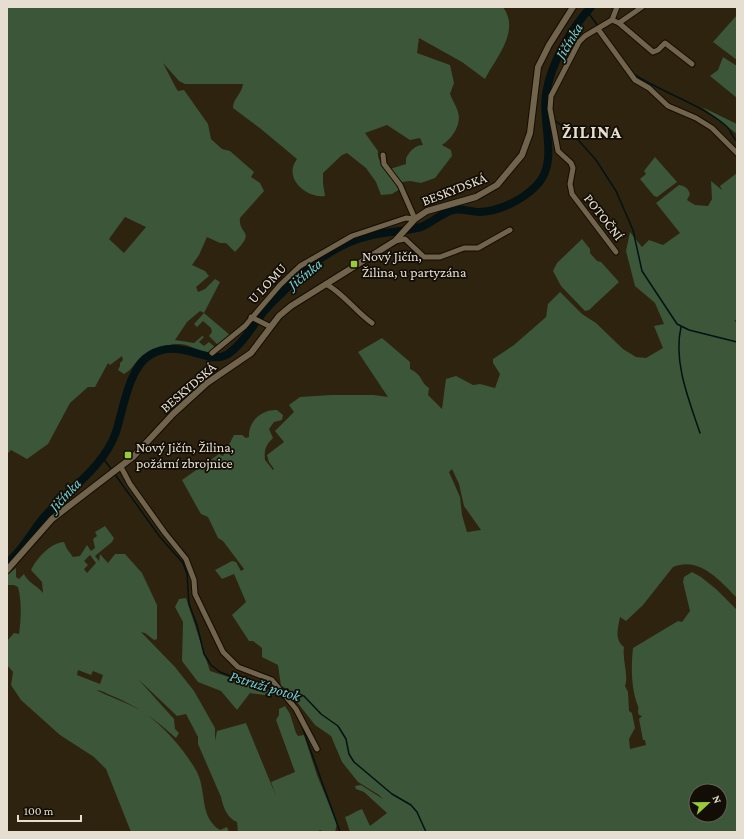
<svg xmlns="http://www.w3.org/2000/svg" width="744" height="839" viewBox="0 0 744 839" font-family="'Crimson Pro',serif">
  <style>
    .green { fill: #3b5638; fill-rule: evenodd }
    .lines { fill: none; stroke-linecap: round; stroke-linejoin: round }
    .stream { stroke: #031214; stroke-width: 1.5 }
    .river { stroke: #031214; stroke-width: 8 }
    .minor-casing { stroke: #160c00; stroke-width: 7 }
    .tertiary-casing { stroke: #160c00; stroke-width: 8 }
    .minor { stroke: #71644d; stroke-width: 5 }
    .tertiary { stroke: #71644d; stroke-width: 6 }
    .poi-dot { fill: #98cb37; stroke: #120d05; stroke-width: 1.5 }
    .labels { text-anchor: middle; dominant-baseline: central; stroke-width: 3.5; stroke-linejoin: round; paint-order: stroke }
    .street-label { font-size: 14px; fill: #e6ded1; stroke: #120d05 }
    .poi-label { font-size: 14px; fill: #e6ded1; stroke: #120d05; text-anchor: start }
    .water-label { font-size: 15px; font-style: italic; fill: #72d0d8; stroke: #120d05 }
    .district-label { font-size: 18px; font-weight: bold; letter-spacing: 1px; fill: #e6ded1; stroke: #120d05 }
  </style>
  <rect width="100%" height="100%" fill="#2e230e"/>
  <g class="green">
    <path d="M7,7H503C521,31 495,59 485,79L462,62L419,38L417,53L450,65L454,83L450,94C452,100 456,105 458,112C462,124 452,139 442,145L451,150L452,156L435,178L421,183L410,181L402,182L390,169L406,164V158C410,151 415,145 423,145L420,138L410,140L387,125L365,133L378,151C376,163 393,179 400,189L392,194L381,195L376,182L366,168L347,153L342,155L323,173V183L325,196C308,199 282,179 297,159L261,129L233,108C233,98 242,94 243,84H185L179,81L163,63L176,88L178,91L184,90L208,124L211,139L222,149L230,151L254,172L251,177L260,183L264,191L240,218C238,235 257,230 235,252L226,243H220L207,237L199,255L192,265L205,271L209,276L196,287L198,292L205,289L215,279L220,282L204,313L231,336L218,345L209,336L212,332L211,328L203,321L197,327L194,324L204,313L200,311L187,322L175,340L194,343L202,336L204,337L199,342L204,346L209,342L216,348L210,354C204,355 189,343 179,344C168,344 148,350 141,357C134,363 132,370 124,374L118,370L120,366V363L123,360L122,356L110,365L108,363L95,387H88L70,403L48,444L27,459L11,450L7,454ZM125,217L146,227L124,253L109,239Z"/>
    <path d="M737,15V60L713,42Z"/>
    <path d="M723,57L737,66V98L710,76L718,70Z"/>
    <path d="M702,107L737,124V134Z"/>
    <path d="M655,157L677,182L657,197L654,196L640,179L646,174L644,171Z"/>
    <path d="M737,173V319L734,321L737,322V598C720,581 700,556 673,567L643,605L626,621L620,617C618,628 614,639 624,647C622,660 629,675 625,686L628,692L629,711L632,713L635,728L629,739L630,749L646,745L645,740H643L639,719L642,716L639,715C637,711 639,709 638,706C631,689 631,666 633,648L678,621L682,622L690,611L683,582L684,577L692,572L701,577L716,589L737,610V832H350L345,817C351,815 356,811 362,809L370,826L387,813L364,792L356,789L355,786L361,785L383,799L379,795L358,782L342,762L331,736L315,725L293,697L285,688L281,686L278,665L262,657V648L253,641H249L232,615L246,602L234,574L222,579L215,570L232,561L236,562L241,571L244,569L223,541L218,538L208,517L201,514L198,509L182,480L219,454L223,456L234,435H242L246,438L249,437C248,422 261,409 277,410L283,415L282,420L274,422L269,429L273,438C266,445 264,449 265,460L273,470L274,469L269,462L267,455L284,442L275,431L294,412L289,405L300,397L331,395H374L388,397L358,352L382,338L410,362V369C423,375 420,382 429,388L428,395L442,409L446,379L456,376L473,385L480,384L495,388L500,374L493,363V359L514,345L546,317L548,304L560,292L582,314L596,323L623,349L636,357L646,358L663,348L654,326L664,324L655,303L635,286L626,251L630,232L642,247L649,240L663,245L680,233L656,203L679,185C685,186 688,188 690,194L687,200L695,205L708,206L712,199L711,181L722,190L720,186ZM452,469L459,484L464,506L481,530L467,532L462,515L460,497L449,472ZM696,791H720V815H696Z"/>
    <path d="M582,239L590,249V253L597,261L601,262L619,282L589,310L585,311L561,286L553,271L557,263Z"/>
    <path d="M105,526L114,538L112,542L95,556L99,561L100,554L108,563L115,554H125L142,573L157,605V639L154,640L145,633L141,632L175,667L194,691L215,728V741L217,731L246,723L276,796L271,782L295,772L276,720L279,715V709L285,706L290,714L296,733L298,736L304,735L317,775L337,824L335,832H322L321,830L315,832H238L237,822C227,818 223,807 221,797L198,744V737L186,714L177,716L138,679L174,719L175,729L179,733L176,738C156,720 136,705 110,695C106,693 100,690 96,690C110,697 125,702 138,709C161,722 184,749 197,772C207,792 199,817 220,830L227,827L229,832H131L106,769L94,757L60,735L21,700L11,685L13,672L7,665V641L14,633L19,634C21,619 22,602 18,587L14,585H7V575L16,568V577L19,579L24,574C27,582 38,586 43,593L42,582L31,570C37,558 50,543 64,542L67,549L73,557L80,556L87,545L91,551L95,548L93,539L97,536L95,532ZM90,555L96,563L87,573L84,569L88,565L84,561ZM78,670L91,675L93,671L103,675L100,684L77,675Z"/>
    <path d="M186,598L210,671L279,693L270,696L250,693L237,710L221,691L198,682L182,661L183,622L175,607L179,599Z"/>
  </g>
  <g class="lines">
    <g class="stream">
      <path d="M587,11L598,26"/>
      <path d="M635,75C664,93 697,103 724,124C730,128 732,137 737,141"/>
      <path d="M545,115L551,118"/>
      <path d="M554,120L572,133L596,160L616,191L633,230L642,271L677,324L689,330L737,342"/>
      <path d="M681,327C673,362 689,400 700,433"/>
      <path d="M102,457L112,470"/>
      <path d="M114,473L160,537L183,563L187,574L189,604L197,625L204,654L211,665L220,672L251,684L279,691"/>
      <path d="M285,692L304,696L321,714L338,726L346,739L349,754L354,762L392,794L411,805L417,812L426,832"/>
      <path d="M300,721L340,832"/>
    </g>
    <path class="river" d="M7,563C23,551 31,532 44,517C68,490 104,467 116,432C123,410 129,367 150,355C181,336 208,367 228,354C244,343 254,323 266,309C273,301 281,294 289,286C311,263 340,242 372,235C388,232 405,231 421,227C432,223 441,213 453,210C462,208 470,212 480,212C500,211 522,200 536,186C560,163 541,123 546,94C551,63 570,30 591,7"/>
    <g class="minor-casing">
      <g id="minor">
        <path d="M612,20L619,23L642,7"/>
        <path d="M619,23L653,52L658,50L665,43L692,64"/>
        <path d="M598,29L635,80L649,88L668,106L696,118L712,128L737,153"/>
        <path d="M383,155L384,164L400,185L415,219"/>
        <path d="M395,241L405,239L424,257H440L464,248H478L510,230"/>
        <path d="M616,252L572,194L570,184L573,168L571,163L558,151L550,109L551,96L579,42L585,36L612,20L617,7"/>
        <path d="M326,284C344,294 355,311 372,323"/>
        <path d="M251,317L271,327"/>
        <path d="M212,353L245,326L280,285L300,266L352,236L406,218L415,219"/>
        <path d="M121,467L130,484L165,533L186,559L194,580L195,594L223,652L238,667L272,680L296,709L317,749"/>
      </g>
    </g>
    <g class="tertiary-casing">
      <path id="tertiary" d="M7,570L52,519L134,456L173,414L207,383L251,353L279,316L291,306L395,241L415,219L427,211L476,197L497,185L522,155L530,133L538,67L549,45L573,7"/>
    </g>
    <use href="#minor" class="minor"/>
    <use href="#tertiary" class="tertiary"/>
  </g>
  <g class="poi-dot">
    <rect x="350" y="260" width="8" height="8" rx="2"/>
    <rect x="124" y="451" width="8" height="8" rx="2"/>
  </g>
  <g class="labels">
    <g class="street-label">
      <text transform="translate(454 189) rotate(-21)">BESKYDSKÁ</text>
      <text transform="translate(604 217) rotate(52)">POTOČNÍ</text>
      <text transform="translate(267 283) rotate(-47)">U LOMU</text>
      <text transform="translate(188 387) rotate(-41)">BESKYDSKÁ</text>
    </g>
    <g class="poi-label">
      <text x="362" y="256">Nový Jičín,<tspan x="362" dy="16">Žilina, u partyzána</tspan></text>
      <text x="136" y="447">Nový Jičín, Žilina,<tspan x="136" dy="16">požární zbrojnice</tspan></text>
    </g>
    <g class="water-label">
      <text transform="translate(569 41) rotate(-59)">Jičínka</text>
      <text transform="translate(305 274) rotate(-39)">Jičínka</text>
      <text transform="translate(65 495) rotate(-47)">Jičínka</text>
      <text transform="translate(265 686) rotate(17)">Pstruží potok</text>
    </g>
    <g class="district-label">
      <text x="592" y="132">ŽILINA</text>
    </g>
  </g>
  <rect width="744" height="839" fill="none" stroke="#e6ded1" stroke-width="16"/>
  <g transform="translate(708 803) rotate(68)"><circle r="19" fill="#120d05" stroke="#676157"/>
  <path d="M0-3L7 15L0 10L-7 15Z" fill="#98cb37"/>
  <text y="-6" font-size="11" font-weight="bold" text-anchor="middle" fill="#e6ded1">N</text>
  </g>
  <path d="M18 815v6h63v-6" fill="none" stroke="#e6ded1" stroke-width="2"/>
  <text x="24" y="815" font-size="12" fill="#e6ded1" stroke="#120d05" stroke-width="3" paint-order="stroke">100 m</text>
</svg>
